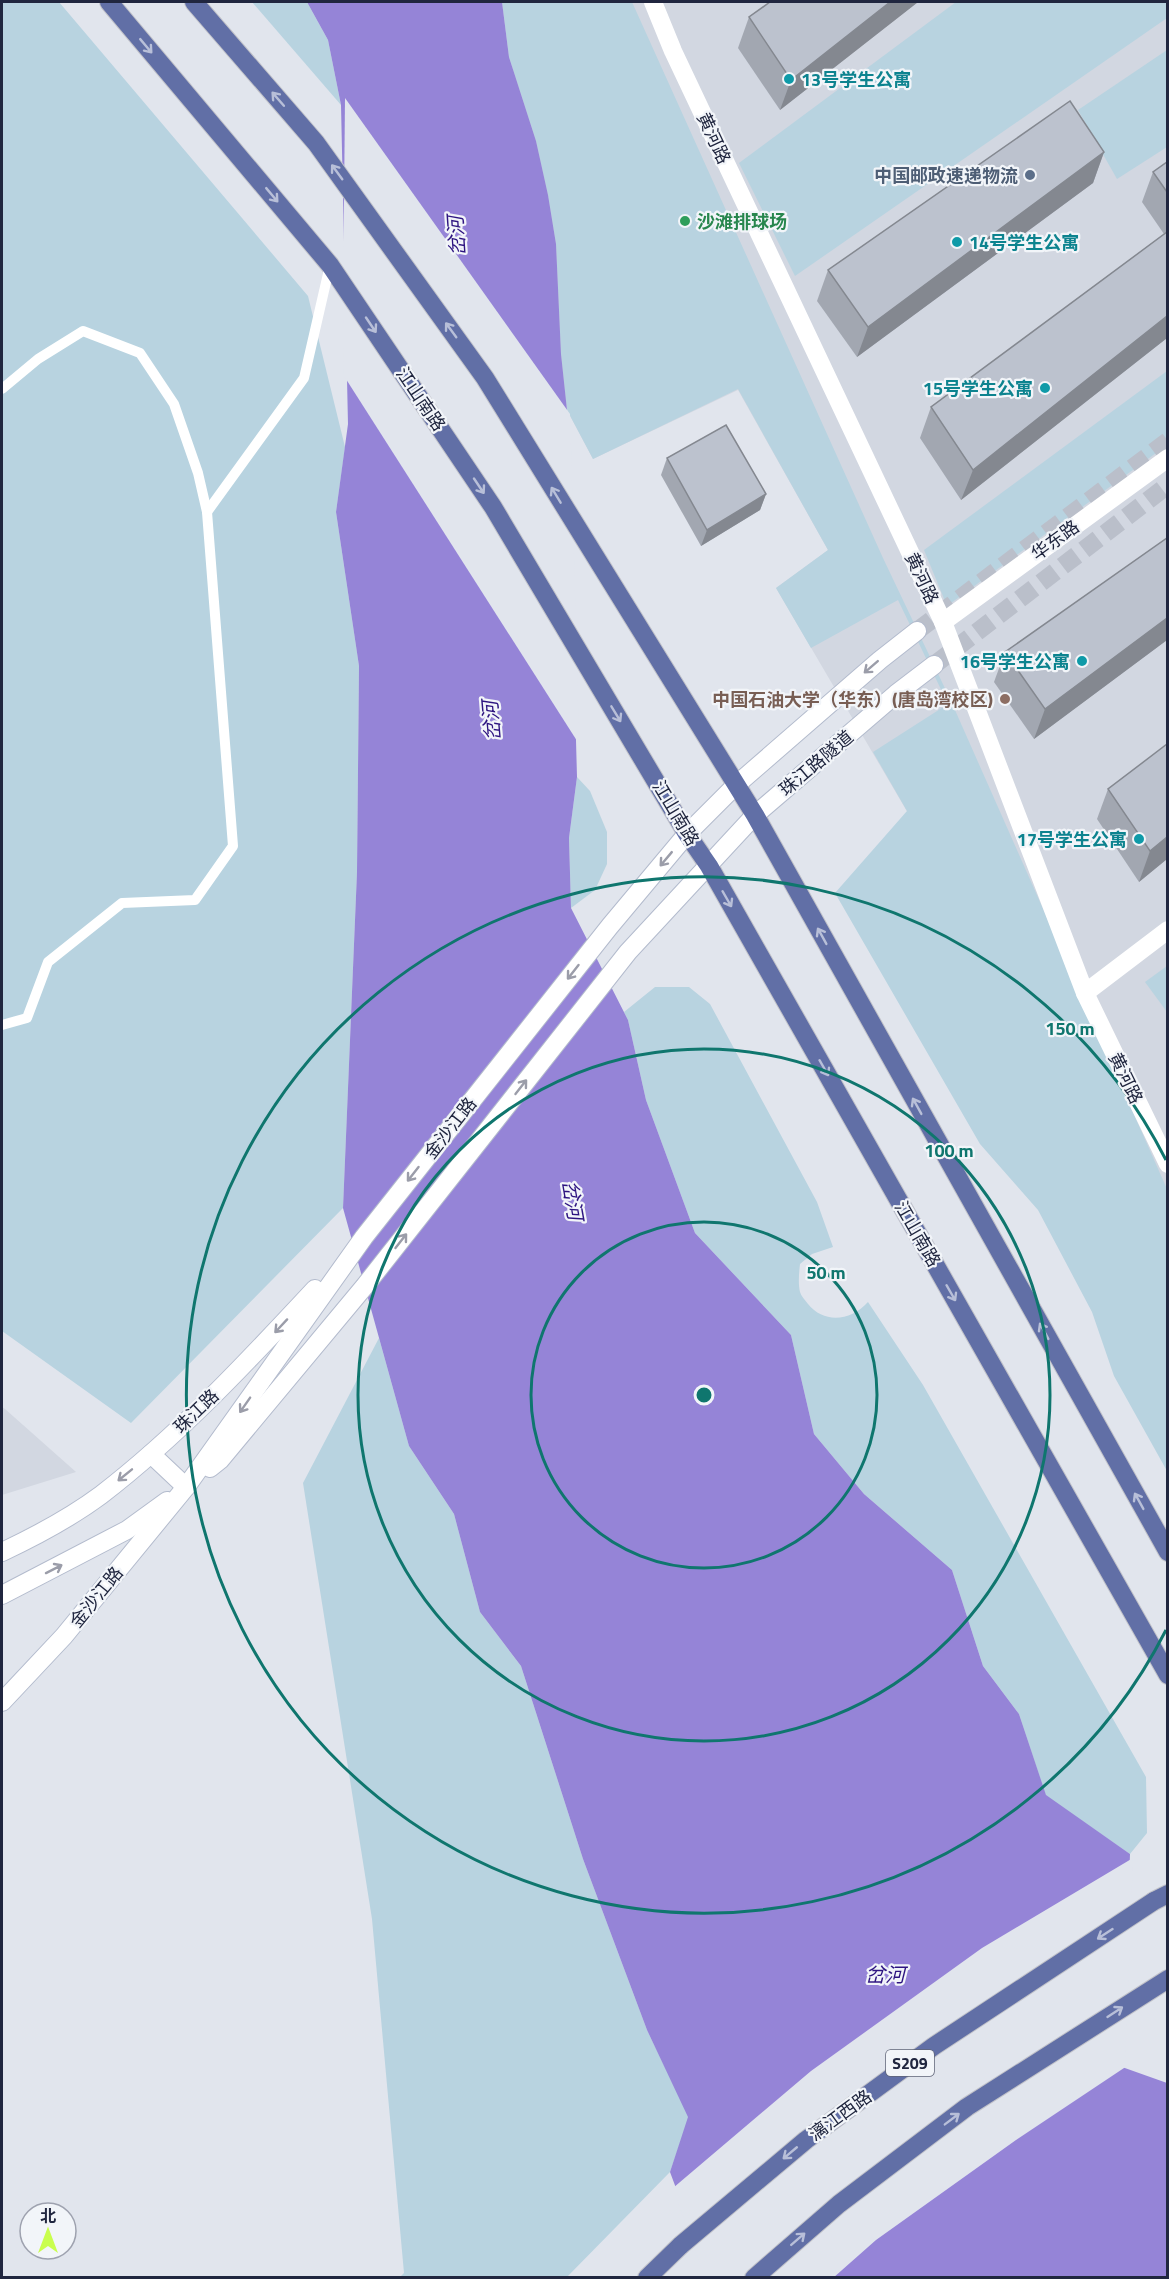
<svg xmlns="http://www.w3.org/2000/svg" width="1169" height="2279" viewBox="0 0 1169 2279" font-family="'Titillium Web','Noto Sans SC',sans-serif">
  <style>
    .built { fill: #d2d7e1 }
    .green { fill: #b8d3e0 }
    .water { fill: #9584d7 }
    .pier { fill: #e1e5ed }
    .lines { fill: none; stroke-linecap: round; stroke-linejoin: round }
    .secondary-tunnel { stroke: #babfca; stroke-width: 18; stroke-dasharray: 18 9; stroke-linecap: butt }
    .secondary-casing { stroke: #b3bbcd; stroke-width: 20 }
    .primary-casing { stroke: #c1c2c9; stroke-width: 20 }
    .lane { stroke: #fff; stroke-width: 10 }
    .street { stroke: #fff; stroke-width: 18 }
    .secondary { stroke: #fff; stroke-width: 18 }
    .primary { stroke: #616fa6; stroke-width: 18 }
    .primary-bridge-casing { stroke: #c1c2c9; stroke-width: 20; stroke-linecap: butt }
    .primary-bridge { stroke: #616fa6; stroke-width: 18 }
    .wall { fill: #a2a7b1 }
    .shaded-wall { fill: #848890 }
    .building { fill: #bcc2ce; stroke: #848890; stroke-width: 1.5 }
    .oneway { stroke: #b8bfd8 }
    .oneway2 { stroke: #9b9da9 }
    .ring { fill: none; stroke: #0f766e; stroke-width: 3 }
    .culture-dot { fill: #0f9aa8; stroke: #f2f5f9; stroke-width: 2 }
    .service-dot { fill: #5c6f8a; stroke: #f2f5f9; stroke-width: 2 }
    .leisure-dot { fill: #2e9e5b; stroke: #f2f5f9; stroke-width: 2 }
    .education-dot { fill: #8d6e63; stroke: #f2f5f9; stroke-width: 2 }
    .labels { text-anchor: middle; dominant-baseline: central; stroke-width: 4.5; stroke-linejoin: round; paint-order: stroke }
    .shield { fill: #f2f5f9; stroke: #5f6477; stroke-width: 1.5 }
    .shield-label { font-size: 16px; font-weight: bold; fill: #20263f }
    .culture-label { font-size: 18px; font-weight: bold; fill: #0d838f; stroke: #f2f5f9; text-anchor: end }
    .street-label { font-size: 18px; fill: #20263f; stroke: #f2f5f9 }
    .service-label { font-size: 18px; font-weight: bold; fill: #4e5e75; stroke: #f2f5f9; text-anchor: end }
    .leisure-label { font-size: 18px; font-weight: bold; fill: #27864d; stroke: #f2f5f9; text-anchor: start }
    .education-label { font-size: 18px; font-weight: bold; fill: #785e54; stroke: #f2f5f9; text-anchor: end }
    .water-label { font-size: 20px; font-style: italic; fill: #2d1480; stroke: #f2f5f9 }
    .centre { fill: #0f766e; stroke: #f2f5f9; stroke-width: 3 }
    .ring-label { font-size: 18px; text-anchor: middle; font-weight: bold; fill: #0f766e; stroke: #f2f5f9; stroke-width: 4.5; stroke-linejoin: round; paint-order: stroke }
  </style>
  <rect width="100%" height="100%" fill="#e1e5ed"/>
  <g class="built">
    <path d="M502,2H1167V1255L776,588L828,550L738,390L593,459L567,410Z"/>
    <path d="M2,1407L5,1409L76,1472L2,1495Z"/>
  </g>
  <g class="green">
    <path d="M2,2H59L308,296L345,447L336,512L359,666L357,872L343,1208L131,1423L2,1331Z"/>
    <path d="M252,2H307L328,40L341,105Z"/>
    <path d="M502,2H632L883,558L951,701L1167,1189V1471L1114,1376L1092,1312L1038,1210L980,1144L835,893L907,811L873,752L948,704L898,600L811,648L776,588L828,550L738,389L593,459L567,410L561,354L556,244L548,195L536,141L509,57Z"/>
    <path d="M956,2H1167V18L795,276L739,163Z"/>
    <path d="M1167,50V147L1117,179L1078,110Z"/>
    <path d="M1167,371V445L947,606L924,550Z"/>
    <path d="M577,777L590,791L607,832V864L595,890L571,908L569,838Z"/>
    <path d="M1167,966V1012L1145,982Z"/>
    <path d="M655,987H689L710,1004L817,1202L833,1247L812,1254L800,1264C799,1273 798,1283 800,1292C801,1296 805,1300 808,1304C824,1324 851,1321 868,1302L923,1385L1146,1777L1147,1833L1130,1854L1046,1796L1019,1714L983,1666L952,1570L864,1494L814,1434L791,1335L695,1233L646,1100L628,1020L624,1012Z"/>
    <path d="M379,1338L409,1446L454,1514L480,1612L521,1666L583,1859L647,2030L689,2117L670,2172L567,2277H400L404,2273L372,1919L303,1483Z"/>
  </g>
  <path class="water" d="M307,2H502L509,57L536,141L548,195L556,244L561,354L567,410L577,777L569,838L571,908L628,1020L646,1100L695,1233L791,1335L814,1434L864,1494L952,1570L983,1666L1019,1714L1046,1795L1130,1854L1122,2067L1167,2083V2277H709L670,2172L688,2117L647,2030L583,1859L521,1666L480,1612L454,1514L409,1446L343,1208L357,872L359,666L336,512L348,424L341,105L328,40Z"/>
  <g class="pier">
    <path d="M345,98L570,414L579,744L344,376L343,309Z"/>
    <path d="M1133,1858L1125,2065L1127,2066L1016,2140L876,2240L833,2278H705L673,2188L811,2071L982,1948Z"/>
  </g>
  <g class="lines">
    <g class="secondary-tunnel">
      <path d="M917,631L1168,441"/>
      <path d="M934,665L1168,485"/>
    </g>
    <g class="secondary-casing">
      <g id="secondary">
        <path d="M151,1454L186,1487"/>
        <path d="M210,1468L220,1460L364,1287L628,952L755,815L896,694L934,665"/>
        <path d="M2,1552C36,1536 70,1518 101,1495C179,1435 248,1361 315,1289"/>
        <path d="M2,1595L127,1530L167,1501"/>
        <path d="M2,1702L64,1636L186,1487L364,1237L610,926L687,834L735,786L880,660L917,631"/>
      </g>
    </g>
    <g class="primary-casing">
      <g id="primary">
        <path d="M109,2L330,265L493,507L687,834L709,866L1168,1675"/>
        <path d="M194,2L316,143L485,378L755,815L1168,1552"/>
        <path d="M1154,1901L1168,1894"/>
        <path d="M647,2278L681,2245"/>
        <path d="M754,2278L839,2204L967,2107L1168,1979"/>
      </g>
    </g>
    <g class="lane">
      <path d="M2,389L38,359L83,331L140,353L174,404L198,473L207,512L233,846L195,900L122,903L48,962L27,1018L2,1025"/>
      <path d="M207,512L304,378L330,265"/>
    </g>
    <g class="street">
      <path d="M653,2L673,51L943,622L1085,993L1168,1164"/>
      <path d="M943,622L1168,458"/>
      <path d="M1085,993L1168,930"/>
    </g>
    <use href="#secondary" class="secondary"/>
    <use href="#primary" class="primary"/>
    <g class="primary-bridge-casing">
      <path id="primary-bridge" d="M681,2245L806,2140L934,2046L1154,1901"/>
    </g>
    <use href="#primary-bridge" class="primary-bridge"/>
  </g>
  <g class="wall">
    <path d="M770,2H918L780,110L738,48L749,17Z"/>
    <path d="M1104,152L1093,183L857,357L817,301L828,270Z"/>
    <path d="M1167,162V338L961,500L920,438L931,407L1164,234L1142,202L1153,172Z"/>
    <path d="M667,458L766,494L760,510L701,546L661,475Z"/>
    <path d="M1167,538V640L1034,739L994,682L1005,652Z"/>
    <path d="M1108,789L1167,859L1139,882L1097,819Z"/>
  </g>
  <g class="shaded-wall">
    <path d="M890,2H918L780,110L791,80Z"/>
    <path d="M1104,152L1093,183L857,357L868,327Z"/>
    <path d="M1167,316V338L961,500L973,470Z"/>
    <path d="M766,494L760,510L701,546L707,530Z"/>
    <path d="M1167,618V640L1034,739L1045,709Z"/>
    <path d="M1167,837V859L1139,882L1150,851Z"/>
  </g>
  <g class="building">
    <path d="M770,2H890L791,80L749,17Z"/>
    <path d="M1070,101L1104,152L868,327L828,270Z"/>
    <path d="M1167,162V192L1153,172Z"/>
    <path d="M1167,232V316L973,470L931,407Z"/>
    <path d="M726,425L766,494L707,530L667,458Z"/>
    <path d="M1167,538V618L1045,709L1005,652Z"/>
    <path d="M1167,744V837L1150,851L1108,789Z"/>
  </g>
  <defs><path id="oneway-shaft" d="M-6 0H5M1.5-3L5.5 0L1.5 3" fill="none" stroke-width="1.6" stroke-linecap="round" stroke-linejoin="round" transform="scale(1.5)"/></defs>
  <g class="oneway">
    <use href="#oneway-shaft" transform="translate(146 46) rotate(50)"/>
    <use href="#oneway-shaft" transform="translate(278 99) rotate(-131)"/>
    <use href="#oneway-shaft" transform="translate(337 172) rotate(-126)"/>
    <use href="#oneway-shaft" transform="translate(272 195) rotate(50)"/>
    <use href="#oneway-shaft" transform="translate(371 325) rotate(56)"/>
    <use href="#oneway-shaft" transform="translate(451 330) rotate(-126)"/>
    <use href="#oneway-shaft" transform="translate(479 486) rotate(56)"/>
    <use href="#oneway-shaft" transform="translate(556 495) rotate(-121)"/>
    <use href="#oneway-shaft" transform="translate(616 714) rotate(59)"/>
    <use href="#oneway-shaft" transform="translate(727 899) rotate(60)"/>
    <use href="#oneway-shaft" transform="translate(822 936) rotate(-119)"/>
    <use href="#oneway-shaft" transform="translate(824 1068) rotate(60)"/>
    <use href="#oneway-shaft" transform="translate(917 1106) rotate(-119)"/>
    <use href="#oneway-shaft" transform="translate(951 1293) rotate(60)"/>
    <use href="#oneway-shaft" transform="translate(1044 1331) rotate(-119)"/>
    <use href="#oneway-shaft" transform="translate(1139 1501) rotate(-119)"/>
    <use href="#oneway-shaft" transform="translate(1105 1934) rotate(147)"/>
    <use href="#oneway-shaft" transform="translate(1115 2012) rotate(-33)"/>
    <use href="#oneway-shaft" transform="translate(952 2119) rotate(-37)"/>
    <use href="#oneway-shaft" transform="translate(790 2153) rotate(140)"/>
    <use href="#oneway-shaft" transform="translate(798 2239) rotate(-41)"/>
  </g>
  <g class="oneway2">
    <use href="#oneway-shaft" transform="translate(871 667) rotate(139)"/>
    <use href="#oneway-shaft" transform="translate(666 859) rotate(130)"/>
    <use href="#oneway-shaft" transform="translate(573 972) rotate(128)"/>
    <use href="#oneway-shaft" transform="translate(521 1087) rotate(-52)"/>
    <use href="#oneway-shaft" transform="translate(413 1174) rotate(128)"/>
    <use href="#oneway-shaft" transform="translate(401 1241) rotate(-52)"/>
    <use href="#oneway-shaft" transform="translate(281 1326) rotate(133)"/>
    <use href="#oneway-shaft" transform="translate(245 1405) rotate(125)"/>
    <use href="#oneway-shaft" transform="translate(125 1475) rotate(141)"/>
    <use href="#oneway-shaft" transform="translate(54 1569) rotate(-27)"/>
  </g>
  <g class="ring">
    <circle cx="704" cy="1395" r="173"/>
    <circle cx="704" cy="1395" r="346"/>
    <path d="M1166 1630A518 518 0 1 1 1166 1160"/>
  </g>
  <g class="culture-dot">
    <circle cx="789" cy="79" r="6"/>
    <circle cx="957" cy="242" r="6"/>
    <circle cx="1045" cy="388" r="6"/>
    <circle cx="1082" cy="661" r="6"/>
    <circle cx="1139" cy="839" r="6"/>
  </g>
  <circle class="service-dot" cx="1030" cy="175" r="6"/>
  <circle class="leisure-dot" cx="685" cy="221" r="6"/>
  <circle class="education-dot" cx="1005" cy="699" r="6"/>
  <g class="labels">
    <rect class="shield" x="886" y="2050" width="48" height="26" rx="4.5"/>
    <g class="shield-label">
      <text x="910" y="2063">S209</text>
    </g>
    <g class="culture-label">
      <text x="801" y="79" text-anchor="start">13号学生公寓</text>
      <text x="969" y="242" text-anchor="start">14号学生公寓</text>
      <text x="1033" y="388">15号学生公寓</text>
      <text x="1070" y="661">16号学生公寓</text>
      <text x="1127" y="839">17号学生公寓</text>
    </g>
    <g class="street-label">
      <text transform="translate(714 138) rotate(65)">黄河路</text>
      <text transform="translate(421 399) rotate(56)">江山南路</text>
      <text transform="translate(1055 540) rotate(-36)">华东路</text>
      <text transform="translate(922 578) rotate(65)">黄河路</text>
      <text transform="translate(816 763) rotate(-40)">珠江路隧道</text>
      <text transform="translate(676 813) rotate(59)">江山南路</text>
      <text transform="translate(1126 1078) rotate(64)">黄河路</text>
      <text transform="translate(450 1128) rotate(-52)">金沙江路</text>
      <text transform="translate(918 1234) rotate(60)">江山南路</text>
      <text transform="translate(196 1411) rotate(-44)">珠江路</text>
      <text transform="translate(96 1597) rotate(-51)">金沙江路</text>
      <text transform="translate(840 2115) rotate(-36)">漓江西路</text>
    </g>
    <g class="service-label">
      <text x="1018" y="175">中国邮政速递物流</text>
    </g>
    <g class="leisure-label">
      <text x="697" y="221">沙滩排球场</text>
    </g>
    <g class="education-label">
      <text x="993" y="699">中国石油大学（华东）(唐岛湾校区)</text>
    </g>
    <g class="water-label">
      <text transform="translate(456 236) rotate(-94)">岔河</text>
      <text transform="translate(491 721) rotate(-95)">岔河</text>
      <text transform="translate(573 1200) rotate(80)">岔河</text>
      <text x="885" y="1974">岔河</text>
    </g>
  </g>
  <circle cx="704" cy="1395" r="9" class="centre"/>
  <g class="ring-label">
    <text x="1070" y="1035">150 m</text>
    <text x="949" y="1157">100 m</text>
    <text x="826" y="1279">50 m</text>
  </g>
  <rect width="1169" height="2279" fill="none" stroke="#20263f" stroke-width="6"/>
  <g transform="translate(48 2231)"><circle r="28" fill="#f2f5f9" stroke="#9ea2af" stroke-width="1.5"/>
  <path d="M0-4.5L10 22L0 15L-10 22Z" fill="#c9fe4e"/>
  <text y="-9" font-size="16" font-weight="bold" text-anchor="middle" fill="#20263f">北</text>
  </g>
</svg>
